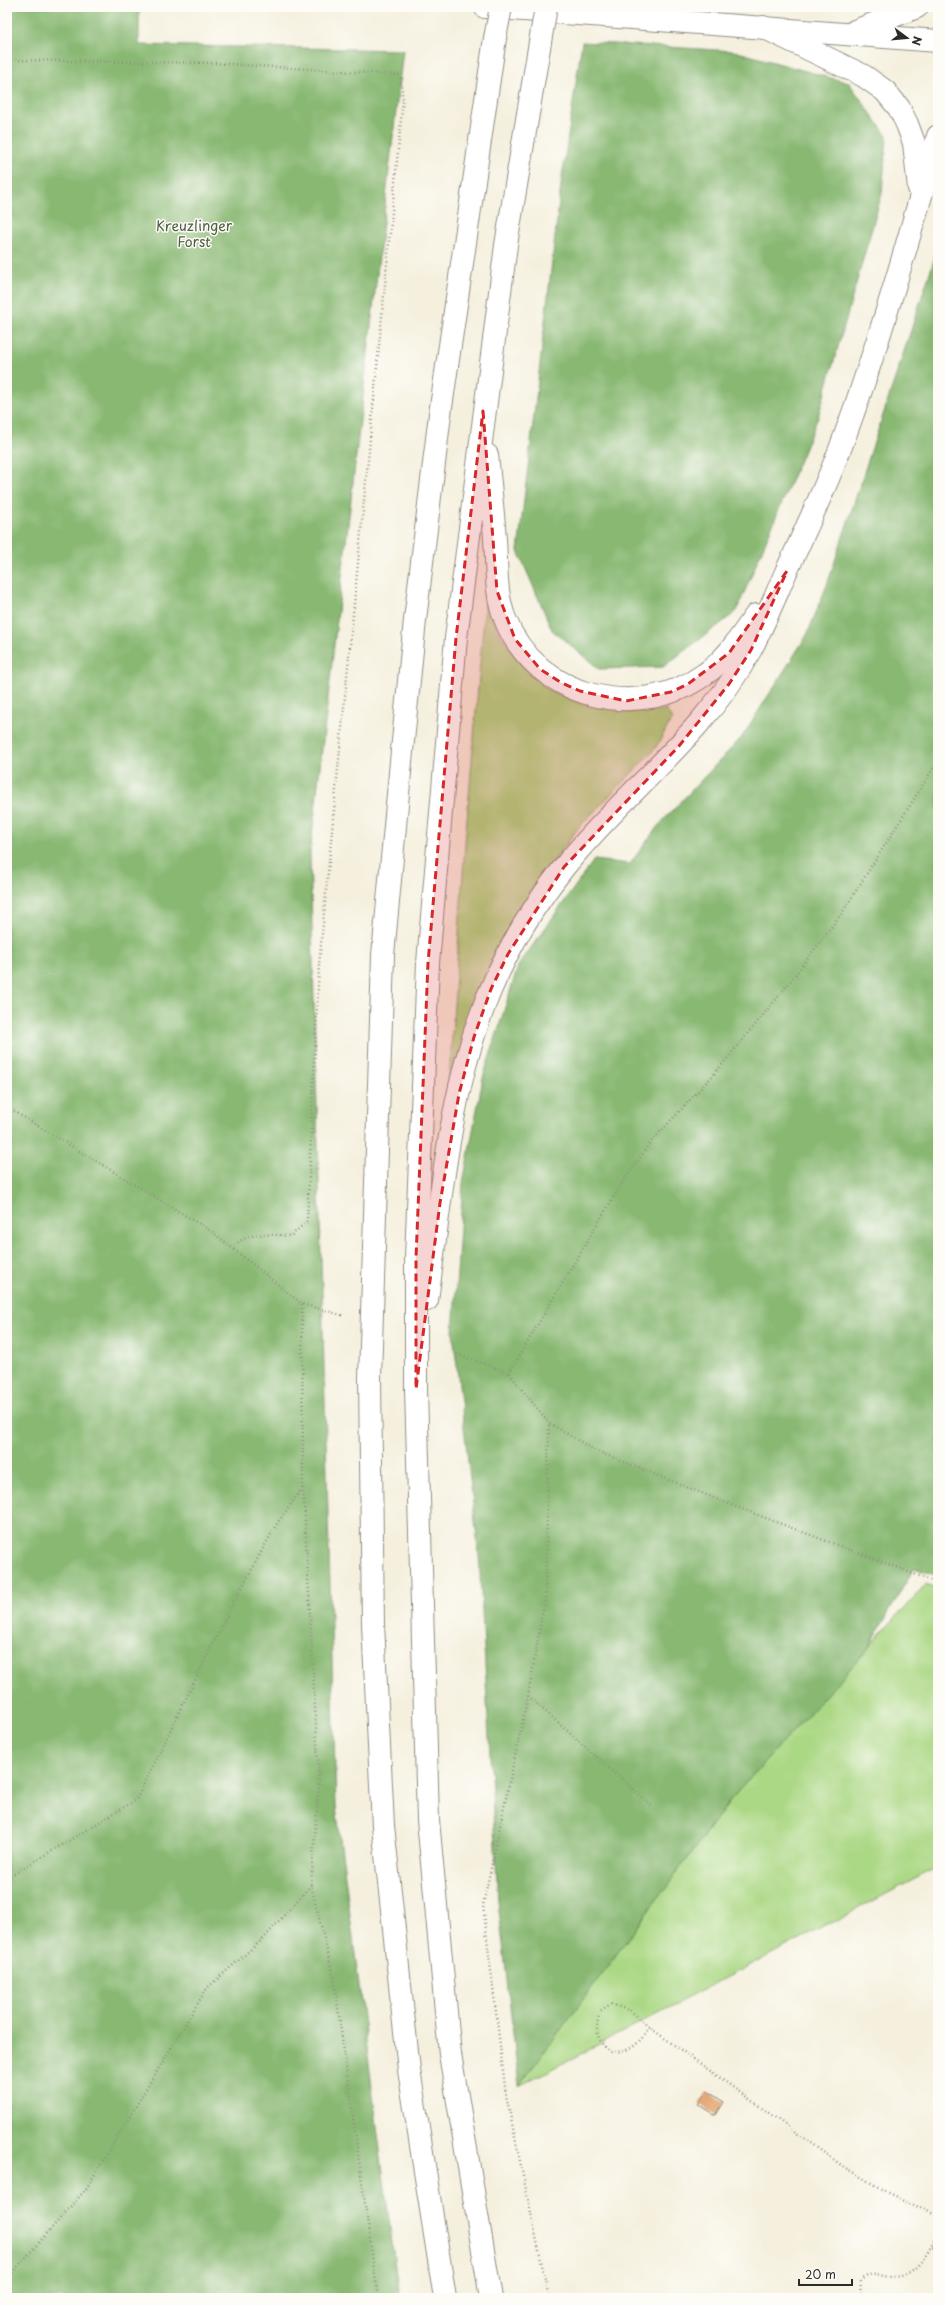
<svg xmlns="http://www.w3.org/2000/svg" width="945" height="2305" viewBox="0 0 945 2305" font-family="'Playpen Sans',sans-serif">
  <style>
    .green { fill: #abd884; stroke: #6b8258 }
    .forest { fill: #88b872; stroke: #5a724e }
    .building { fill: #e5aa79 }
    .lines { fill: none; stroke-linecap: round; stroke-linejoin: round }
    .secondary-casing { stroke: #908e84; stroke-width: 24 }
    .motorway-casing { stroke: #908e84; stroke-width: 24 }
    .path { stroke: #908e84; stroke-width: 2.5; stroke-dasharray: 1 3; stroke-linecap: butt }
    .secondary { stroke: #fff; stroke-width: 22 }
    .motorway { stroke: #fff; stroke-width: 22 }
    .motorway-bridge-casing { stroke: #908e84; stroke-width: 24; stroke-linecap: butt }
    .motorway-bridge { stroke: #fff; stroke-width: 22 }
    .marked { fill: #d62828; fill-opacity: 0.2; stroke: #d62828; stroke-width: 3; stroke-dasharray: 8 5; stroke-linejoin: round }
    .labels { text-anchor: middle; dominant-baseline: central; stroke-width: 3; stroke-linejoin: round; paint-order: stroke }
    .park-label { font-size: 14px; fill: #515f46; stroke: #fdfcf7 }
  </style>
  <rect width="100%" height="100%" fill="#fdfcf7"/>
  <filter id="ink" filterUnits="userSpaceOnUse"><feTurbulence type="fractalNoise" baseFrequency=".025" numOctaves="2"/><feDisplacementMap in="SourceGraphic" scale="8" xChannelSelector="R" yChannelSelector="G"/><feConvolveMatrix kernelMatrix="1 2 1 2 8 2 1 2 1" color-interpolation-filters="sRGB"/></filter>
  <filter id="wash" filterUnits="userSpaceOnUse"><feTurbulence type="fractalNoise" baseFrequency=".012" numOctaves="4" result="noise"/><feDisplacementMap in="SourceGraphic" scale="16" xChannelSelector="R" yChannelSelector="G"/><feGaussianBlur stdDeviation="0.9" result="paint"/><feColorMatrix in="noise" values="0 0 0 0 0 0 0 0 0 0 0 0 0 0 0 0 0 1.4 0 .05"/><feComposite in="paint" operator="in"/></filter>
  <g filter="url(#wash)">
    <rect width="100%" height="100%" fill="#f5f0de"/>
    <g class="green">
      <path d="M486,592L498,632L545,688L583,704L626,712L666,710L672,719L655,749L578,828L518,911L490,965L448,1094L465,844Z"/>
      <path d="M926,1584L938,1590V1867L519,2086L731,1799Z"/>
    </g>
    <g class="forest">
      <path d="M7,7H139V45L403,50L310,853L336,1806L399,2298H7Z"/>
      <path d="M582,42L734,51L849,83L887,136L882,193L818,417L736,612L663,667L599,669L552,630L518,551L562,177Z"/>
      <path d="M938,248V1576L914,1568L868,1649L731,1799L519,2086L498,1901L479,1555L453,1333L463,1183L483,1078L518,966L594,860L630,864L658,826L742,737L807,635L827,585Z"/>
    </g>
    <g id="blocks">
      <path class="building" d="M707,2091L724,2102L716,2115L698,2104Z"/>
    </g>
  </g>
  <g filter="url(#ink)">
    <use href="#blocks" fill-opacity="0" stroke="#908e84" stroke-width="1"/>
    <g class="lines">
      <g class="secondary-casing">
        <g id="secondary">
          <path d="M485,7L938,41"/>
          <path d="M855,31L917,7"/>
        </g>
      </g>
      <g class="motorway-casing">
        <g id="motorway">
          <path d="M763,27L864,76L885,91L899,108L907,124L914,143L919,188"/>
          <path d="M487,455C490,483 493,511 495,539C497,567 495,593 505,619C536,698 638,723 705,674C727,659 741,636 756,615"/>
          <path d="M427,1300C439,1213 447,1122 473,1038C492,976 525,916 565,866C624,792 706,734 751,649C764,624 775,597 786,572C806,529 827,485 843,441C880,341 909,238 938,136"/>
          <path d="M445,2298L409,2070L383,1826L373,1624L370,1378L383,955L402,751L415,620L440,414L495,38"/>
          <path d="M491,2298L450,2054L428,1820L416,1389V1258L428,963L456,638L506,245L540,42"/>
        </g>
      </g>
      <g class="path">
        <path d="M7,60L214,63L400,75L403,99L319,965L307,1221L291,1236C268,1235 250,1230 233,1247"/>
        <path d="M7,1107L211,1231L302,1304L345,1316"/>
        <path d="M302,1304L303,1486L319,1780L311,1885L334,1979L378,2298"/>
        <path d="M457,1354L509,1373L549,1423L594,1450L739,1508L938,1583"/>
        <path d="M509,1373L620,1186L650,1143L715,1073L782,992L842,913L938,761"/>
        <path d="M528,1696L652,1806"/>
        <path d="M7,1878L136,1800L231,1607L276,1525L303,1487"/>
        <path d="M649,2027C638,2045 632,2052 610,2052C595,2038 595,2030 600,2011L611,2004L631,2011L649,2027L844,2167L888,2193L938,2216"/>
        <path d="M933,2246L938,2257"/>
        <path d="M7,2279L86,2189L207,1988L264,1938L311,1885"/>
        <path d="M935,2294L938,2283"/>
        <path d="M549,2298L506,2095L483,1905L528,1696L545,1599L549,1423"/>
        <path d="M860,2298L861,2280C872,2271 879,2276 891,2277C915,2279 931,2250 938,2231"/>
      </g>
      <use href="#secondary" class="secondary"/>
      <use href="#motorway" class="motorway"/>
      <g class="motorway-bridge-casing">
        <g id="motorway-bridge">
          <path d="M495,38L501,7"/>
          <path d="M540,42L546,7"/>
        </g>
      </g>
      <use href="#motorway-bridge" class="motorway-bridge"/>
    </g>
  </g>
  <path class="marked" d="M483,411L497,591L515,639L540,669L560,682L580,691L626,701L671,692L688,684L729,653L787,571L751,650L729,684L679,746L564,867L508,954L491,989L474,1037L459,1094L440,1203L416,1389V1258L428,963L456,638Z"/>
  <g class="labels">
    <g class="park-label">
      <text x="194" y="225">Kreuzlinger<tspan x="194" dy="16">Forst</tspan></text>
    </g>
  </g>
  <rect width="945" height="2305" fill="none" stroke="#fdfcf7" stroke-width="24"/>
  <g transform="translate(907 38) rotate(106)" stroke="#fdfcf7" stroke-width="3" paint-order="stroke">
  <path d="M0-3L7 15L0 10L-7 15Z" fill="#2b2b2b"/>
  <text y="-6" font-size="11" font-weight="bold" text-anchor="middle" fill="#2b2b2b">N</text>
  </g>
  <path d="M799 2279v6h53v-6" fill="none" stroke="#2b2b2b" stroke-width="2"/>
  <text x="805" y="2279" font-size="12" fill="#2b2b2b" stroke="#fdfcf7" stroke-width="3" paint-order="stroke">20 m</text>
</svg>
